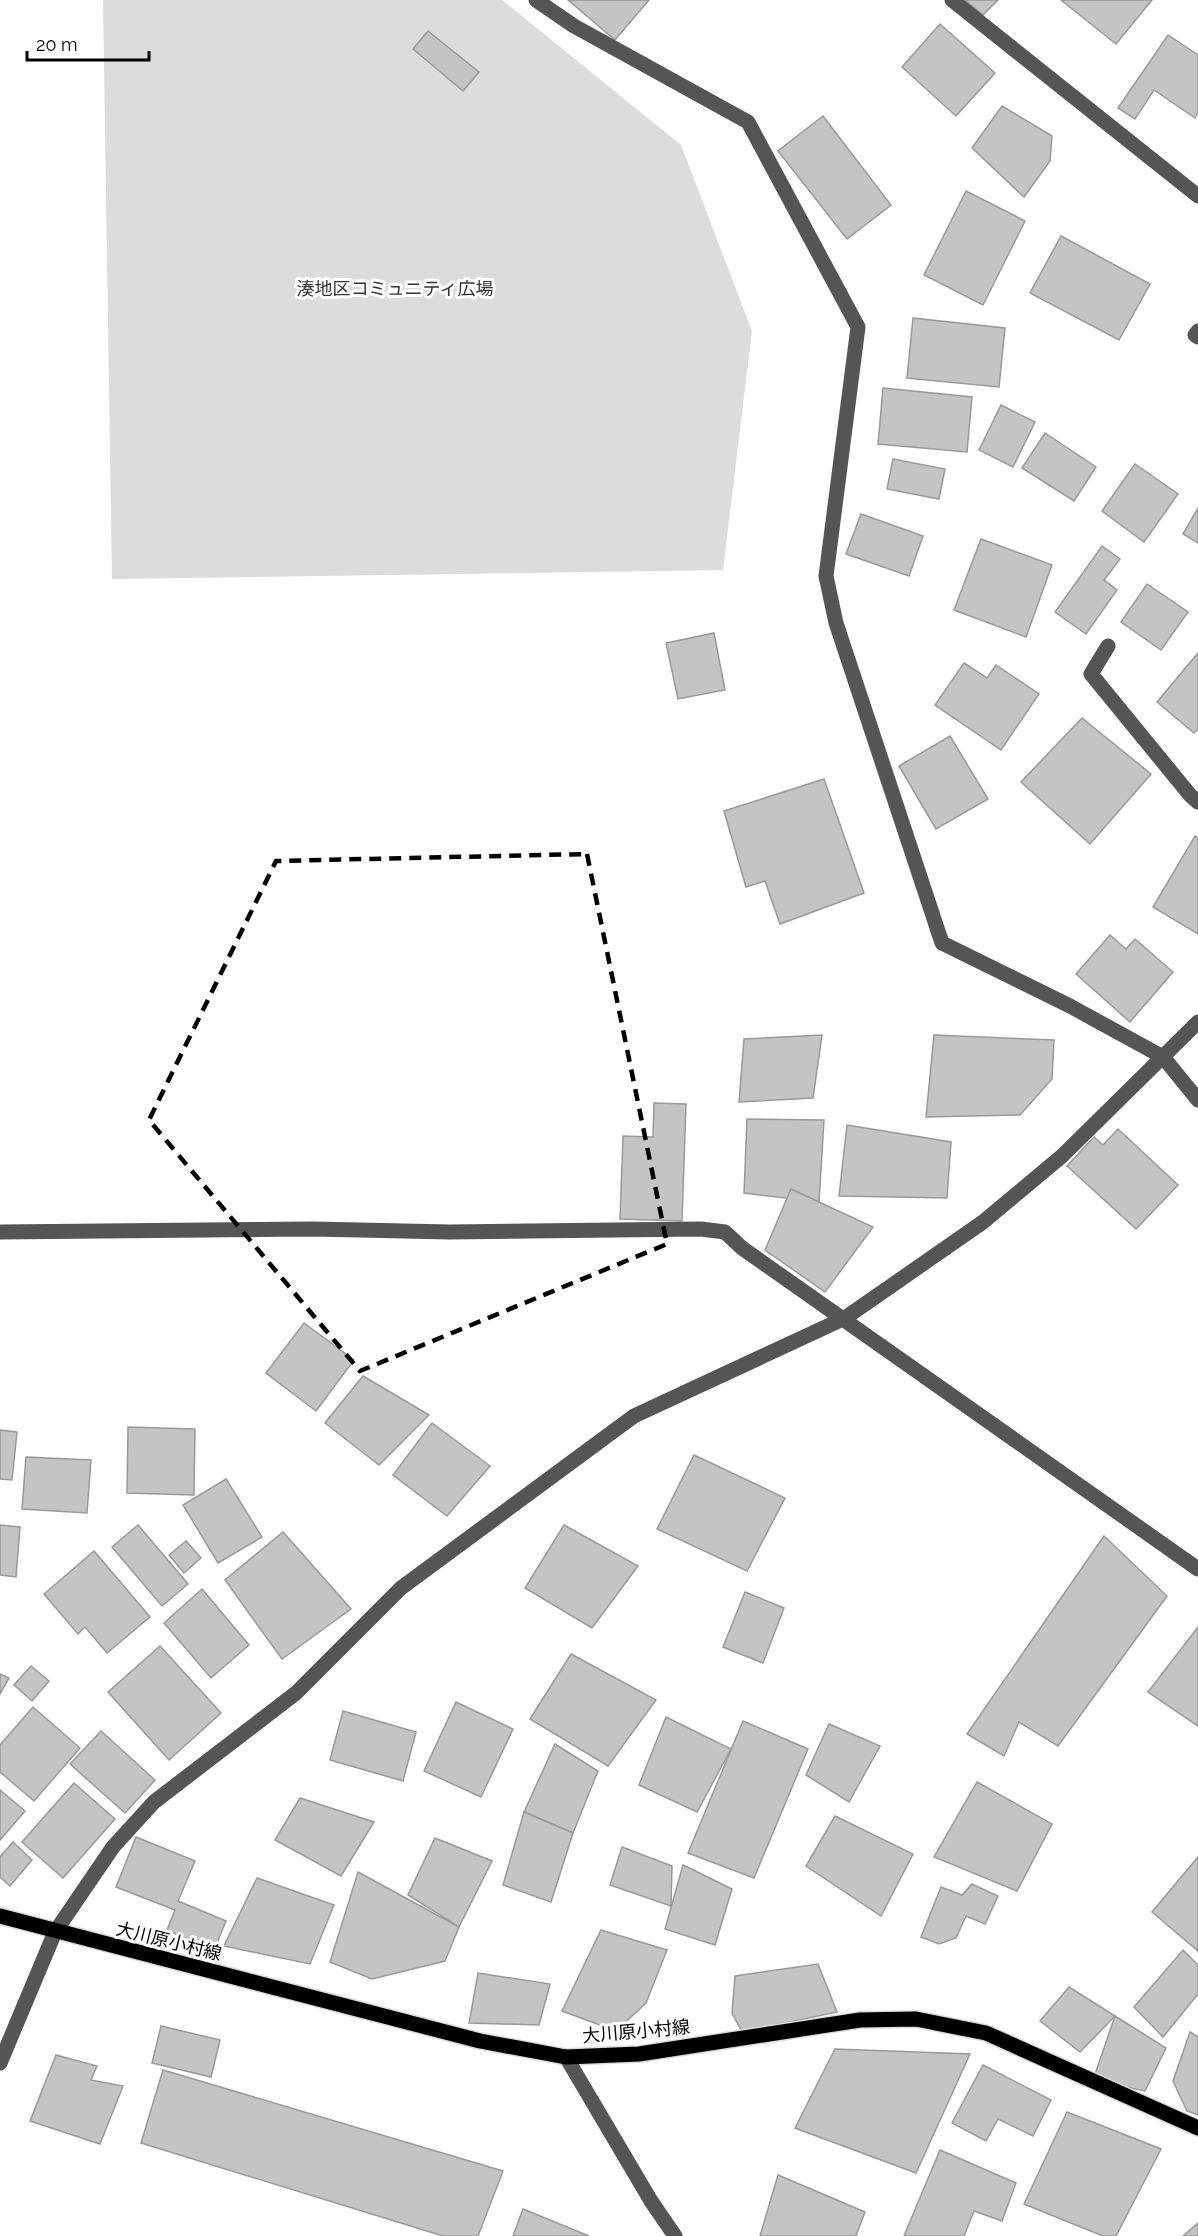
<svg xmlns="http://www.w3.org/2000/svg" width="1198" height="2236" viewBox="0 0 1198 2236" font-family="Raleway,'Noto Sans JP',sans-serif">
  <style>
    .green { fill: #dcdcdc }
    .building { fill: #c4c4c4; stroke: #999; stroke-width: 1.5 }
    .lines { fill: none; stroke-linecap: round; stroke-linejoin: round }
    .major-casing { stroke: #dbdbdb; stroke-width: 18 }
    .minor { stroke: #555; stroke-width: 15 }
    .major { stroke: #000; stroke-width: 15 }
    .marked { fill: none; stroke: #000; stroke-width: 4.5; stroke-dasharray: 12 8; stroke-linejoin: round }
    .labels { text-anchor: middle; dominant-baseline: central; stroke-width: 6; stroke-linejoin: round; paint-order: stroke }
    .park-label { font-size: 18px; fill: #333; stroke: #fff }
    .street-label { font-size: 18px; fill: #000; stroke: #fff }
  </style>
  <rect width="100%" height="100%" fill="#fff"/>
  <path class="green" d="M103,0H502L681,145L752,331L723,570L112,579Z"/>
  <g class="building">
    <path d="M568,0H649L615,40Z"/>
    <path d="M965,0H998L983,15Z"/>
    <path d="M1061,0H1152L1116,44Z"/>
    <path d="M940,24L995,73L956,116L902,67Z"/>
    <path d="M428,31L479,72L463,91L413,49Z"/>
    <path d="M1168,35L1198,55V112L1195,118L1154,90L1135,119L1118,108Z"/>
    <path d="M1002,106L1052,136L1050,161L1024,197L972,148Z"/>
    <path d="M823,116L891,205L847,239L778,151Z"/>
    <path d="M966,191L1025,221L983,305L924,275Z"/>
    <path d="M1061,236L1150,284L1119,340L1030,293Z"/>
    <path d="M913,318L1005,328L999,387L907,378Z"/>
    <path d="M883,388L972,397L967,452L878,444Z"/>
    <path d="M1001,405L1035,422L1013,467L979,450Z"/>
    <path d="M1045,433L1096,467L1074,501L1022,468Z"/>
    <path d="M893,459L945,469L939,499L887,489Z"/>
    <path d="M1135,464L1178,494L1144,542L1102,511Z"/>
    <path d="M1198,508V543L1183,534Z"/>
    <path d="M861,514L923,536L909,576L846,554Z"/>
    <path d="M981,539L1052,565L1026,637L954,610Z"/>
    <path d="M1102,546L1120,559L1104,580L1117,590L1086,634L1055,612Z"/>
    <path d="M1147,584L1188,612L1161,650L1121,622Z"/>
    <path d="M714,633L725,690L678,699L666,643Z"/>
    <path d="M1198,653V729L1194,733L1157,702Z"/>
    <path d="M964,663L987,678L996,665L1039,694L1001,750L935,705Z"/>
    <path d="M1082,718L1151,774L1090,844L1021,782Z"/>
    <path d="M950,736L988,799L936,829L899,766Z"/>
    <path d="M824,779L864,893L780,924L765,881L746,887L724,811Z"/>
    <path d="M1195,836L1198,838V934L1153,907Z"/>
    <path d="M1110,935L1126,949L1135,939L1173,972L1130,1022L1076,974Z"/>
    <path d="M822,1035L813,1098L739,1102L744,1039Z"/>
    <path d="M934,1035L1054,1040L1052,1079L1020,1115L926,1117Z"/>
    <path d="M654,1103L686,1104L682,1221L620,1219L623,1136L653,1137Z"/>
    <path d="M747,1119L824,1120L819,1202L744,1193Z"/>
    <path d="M847,1125L951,1142L947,1198L839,1196Z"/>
    <path d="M1118,1129L1178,1185L1136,1229L1067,1166L1094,1137L1103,1145Z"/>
    <path d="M791,1189L873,1227L825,1292L765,1250Z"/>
    <path d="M304,1323L354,1360L316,1411L266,1373Z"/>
    <path d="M363,1376L429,1415L379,1465L325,1423Z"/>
    <path d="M432,1423L490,1466L447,1516L393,1475Z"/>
    <path d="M128,1427L195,1429L194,1495L127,1493Z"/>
    <path d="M0,1430L17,1432L12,1480L0,1479Z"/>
    <path d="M694,1455L785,1498L747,1571L657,1529Z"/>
    <path d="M26,1457L91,1460L87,1513L22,1509Z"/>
    <path d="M226,1479L262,1537L218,1563L183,1505Z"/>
    <path d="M0,1525L20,1527L16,1577L0,1575Z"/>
    <path d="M138,1525L188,1584L162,1606L112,1547Z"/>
    <path d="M564,1525L638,1566L592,1628L525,1588Z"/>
    <path d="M283,1532L351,1609L282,1659L225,1580Z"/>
    <path d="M1104,1536L1167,1596L1058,1746L1019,1722L1004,1756L967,1734Z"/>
    <path d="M186,1541L201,1558L184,1573L169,1555Z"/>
    <path d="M94,1551L150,1617L107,1653L85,1627L78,1634L44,1594Z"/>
    <path d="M202,1589L249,1645L211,1678L164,1623Z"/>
    <path d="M745,1592L784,1608L763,1663L723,1647Z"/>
    <path d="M1198,1627V1726L1148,1692Z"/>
    <path d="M160,1646L221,1713L169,1760L108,1692Z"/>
    <path d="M571,1654L656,1700L608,1766L530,1719Z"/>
    <path d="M31,1666L49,1681L32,1701L14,1685Z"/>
    <path d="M0,1674L9,1678L0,1694Z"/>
    <path d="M456,1702L513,1729L481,1797L424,1771Z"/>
    <path d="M33,1707L80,1748L34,1801L0,1772V1745Z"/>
    <path d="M343,1711L416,1732L403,1781L330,1760Z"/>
    <path d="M666,1717L731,1749L697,1812L639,1785Z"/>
    <path d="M743,1721L808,1749L754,1878L688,1853Z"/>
    <path d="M829,1724L880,1746L849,1802L806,1775Z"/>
    <path d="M101,1731L155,1780L125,1813L70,1764Z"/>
    <path d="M555,1744L598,1771L573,1833L524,1812Z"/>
    <path d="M977,1782L1052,1824L1017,1891L934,1857Z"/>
    <path d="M74,1783L115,1819L63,1878L22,1842Z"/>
    <path d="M0,1790L25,1811L0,1840Z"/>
    <path d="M300,1798L374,1822L341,1876L275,1840Z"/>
    <path d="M524,1812L573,1833L551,1902L503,1885Z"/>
    <path d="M835,1816L913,1854L881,1916L806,1866Z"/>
    <path d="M136,1837L195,1861L178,1901L226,1921L214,1950L167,1930L175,1910L116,1887Z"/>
    <path d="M435,1838L492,1861L459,1927L408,1895Z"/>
    <path d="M13,1842L32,1860L10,1886L0,1877V1857Z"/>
    <path d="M622,1847L672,1866L671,1906L610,1885Z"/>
    <path d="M1198,1857V1951L1152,1912Z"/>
    <path d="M683,1865L732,1889L715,1945L665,1929Z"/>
    <path d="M358,1872L459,1927L445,1961L372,1979L330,1962Z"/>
    <path d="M257,1878L334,1905L310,1964L224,1946Z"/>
    <path d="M972,1884L998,1896L985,1924L966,1916L956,1938L939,1944L921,1937L941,1887L962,1895Z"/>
    <path d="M601,1930L667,1950L646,2003L616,2031L562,2011Z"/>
    <path d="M1183,1950L1198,1965V1994L1163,2037L1134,2007Z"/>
    <path d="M818,1964L837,2012L742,2032L732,2013L735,1976Z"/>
    <path d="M478,1973L550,1984L539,2025L469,2023Z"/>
    <path d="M1069,1987L1115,2016L1080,2052L1040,2021Z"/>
    <path d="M1115,2016L1166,2048L1145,2091L1093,2080Z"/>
    <path d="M161,2026L220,2040L211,2077L152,2063Z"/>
    <path d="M1190,2032L1198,2037V2115L1187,2111L1173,2081Z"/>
    <path d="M835,2049L970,2054L916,2173L795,2128Z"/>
    <path d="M56,2055L97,2066L91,2080L123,2086L100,2144L30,2121Z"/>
    <path d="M983,2065L1051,2100L1033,2136L998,2119L986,2141L952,2123Z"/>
    <path d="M163,2070L503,2171L478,2236H443L141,2143Z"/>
    <path d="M1067,2112L1161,2149L1116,2236H1103L1024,2204Z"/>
    <path d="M940,2150L1016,2183L1002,2221L974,2211L964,2236H904Z"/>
    <path d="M778,2175L865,2212L856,2236H760Z"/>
    <path d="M523,2209L589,2236H513Z"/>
    <path d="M1198,2223V2236H1183Z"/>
  </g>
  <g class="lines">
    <g class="major-casing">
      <path id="major" d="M0,1916L480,2041L566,2057L639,2054L860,2020L916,2019L986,2033L1198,2128"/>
    </g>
    <g class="minor">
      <path d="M536,0L574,26L748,122L858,327L826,576L836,623L942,943L1070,1006L1163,1057L1198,1100"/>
      <path d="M952,0L1198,196"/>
      <path d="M1198,331L1195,335L1198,337"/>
      <path d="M1108,646L1091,674L1190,795L1198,802"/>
      <path d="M0,1232L313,1229L450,1232L701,1229L725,1232L742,1248L1198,1569"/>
      <path d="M566,2057L651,2201L675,2236"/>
      <path d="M0,2063L55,1932L113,1847L154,1802L296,1693L401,1588L634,1416L845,1318L983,1222L1062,1156L1198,1022"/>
    </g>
    <use href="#major" class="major"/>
  </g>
  <path class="marked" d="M587,854L667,1244L360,1371L149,1120L276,861Z"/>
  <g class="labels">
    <g class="park-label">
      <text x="395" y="288">湊地区コミュニティ広場</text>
    </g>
    <g class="street-label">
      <text transform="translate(169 1941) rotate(14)">大川原小村線</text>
      <text transform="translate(636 2031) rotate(-5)">大川原小村線</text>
    </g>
  </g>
  <path d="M27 51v9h122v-9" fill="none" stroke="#000000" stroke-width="3"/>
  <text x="36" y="51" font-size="18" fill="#000000" stroke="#ffffff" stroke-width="4.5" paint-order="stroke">20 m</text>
</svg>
